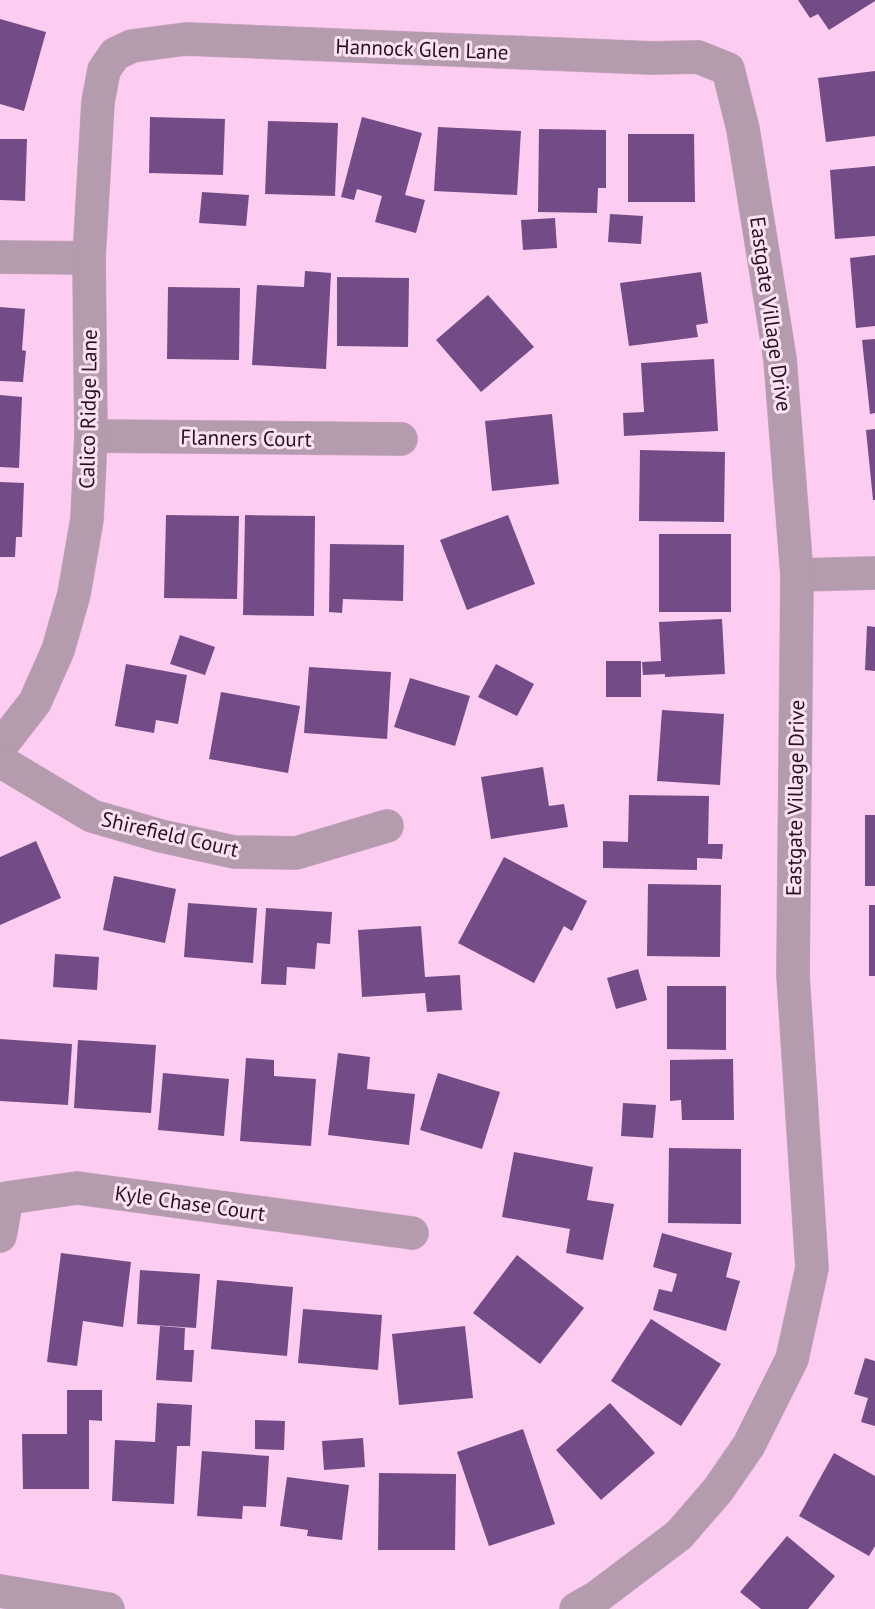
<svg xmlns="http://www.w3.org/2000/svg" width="875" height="1609" viewBox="0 0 875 1609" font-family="'PT Sans',sans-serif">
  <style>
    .building { fill: #734b86 }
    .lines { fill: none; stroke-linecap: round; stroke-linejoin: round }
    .minor-casing { stroke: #d5abcb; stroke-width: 34 }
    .minor { stroke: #b49bae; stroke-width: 33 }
    .labels { text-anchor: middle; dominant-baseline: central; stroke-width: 6; stroke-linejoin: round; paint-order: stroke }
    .street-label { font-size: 21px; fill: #261222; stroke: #fae2f4 }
  </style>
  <rect width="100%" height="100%" fill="#fccdf0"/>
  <g class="building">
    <path d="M798,0H875V1L829,30L818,14L810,18Z"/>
    <path d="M0,19L46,32L24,111L0,104Z"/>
    <path d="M875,71V136L826,142L818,78Z"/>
    <path d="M150,117L225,119L223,175L149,173Z"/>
    <path d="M362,117L422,133L405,195L425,200L416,233L375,222L382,196L357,189L354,200L341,197Z"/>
    <path d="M268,121L338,123L335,196L265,194Z"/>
    <path d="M438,127L521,131L517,195L434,191Z"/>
    <path d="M539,129L606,130V188H598L597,213L538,212Z"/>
    <path d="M628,134H694L695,202H628Z"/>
    <path d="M0,139H27L25,201L0,200Z"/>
    <path d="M875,166V236L835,239L830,170Z"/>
    <path d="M202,192L249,195L246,226L199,223Z"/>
    <path d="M610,214L643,216L641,244L608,242Z"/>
    <path d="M555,218L557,248L523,250L521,220Z"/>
    <path d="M875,255V326L856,328L850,258Z"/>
    <path d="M305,271L331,273L326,369L252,365L257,285L304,287Z"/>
    <path d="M701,272L708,323L696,325L698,337L629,346L620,283Z"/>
    <path d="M337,277L409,278L408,347L337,346Z"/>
    <path d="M168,287L240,288L239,360L167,359Z"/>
    <path d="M488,295L534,347L481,392L436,340Z"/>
    <path d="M0,307L25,309L22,350L26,351L23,382L0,381Z"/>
    <path d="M875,339V413L870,414L862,340Z"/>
    <path d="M714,359L718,431L624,436L623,413L644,412L641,363Z"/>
    <path d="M0,395L22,397L19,468L0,467Z"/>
    <path d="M552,414L559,484L492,491L485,421Z"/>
    <path d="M875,429V500H873L866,430Z"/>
    <path d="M640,450L725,452L724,522L639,521Z"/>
    <path d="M0,482L24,483L22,537H16L15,557H0Z"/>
    <path d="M166,515L239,516L237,599L164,598Z"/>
    <path d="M245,515L315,516L314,616L243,615Z"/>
    <path d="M508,515L535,584L467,610L440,540Z"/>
    <rect x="659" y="534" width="72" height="78"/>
    <path d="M330,544L404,545L403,601L343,599L342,613L329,612Z"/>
    <path d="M722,619L725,674L665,677V674L643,675L642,662L661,661L659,622Z"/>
    <path d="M867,626L875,627V671L865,670Z"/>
    <path d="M180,635L215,647L205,675L170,664Z"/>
    <rect x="606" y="661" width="35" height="36"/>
    <path d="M126,664L187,675L178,724L156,720L154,733L115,726Z"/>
    <path d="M496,664L534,684L517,716L478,697Z"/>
    <path d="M309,667L391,672L387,739L304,733Z"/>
    <path d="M410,678L470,696L455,746L394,727Z"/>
    <path d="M221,692L300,706L288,773L209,759Z"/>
    <path d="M662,710L724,714L720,785L657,781Z"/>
    <path d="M543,767L549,806L564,804L568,827L491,839L481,777Z"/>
    <path d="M629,795L709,796L708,844H723L722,859L697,858V870L603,868V841L628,842Z"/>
    <rect x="865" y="815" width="10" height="71"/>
    <path d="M36,841L61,898L0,925V857Z"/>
    <path d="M504,857L587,901L572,931L564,926L534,983L458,943Z"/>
    <path d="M114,876L176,889L165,943L103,930Z"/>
    <path d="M648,884L721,885L720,957L647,956Z"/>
    <path d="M188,903L257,908L253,963L184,957Z"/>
    <rect x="869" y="905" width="6" height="71"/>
    <path d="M266,908L332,912L330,944L317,943L315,969L287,967L286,985L261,984Z"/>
    <path d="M421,926L425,977L460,975L462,1010L427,1012L425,993L362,997L358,930Z"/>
    <path d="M55,954L99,957L97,990L53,987Z"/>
    <path d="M638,969L647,1000L616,1009L607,978Z"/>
    <path d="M667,986H726V1050L667,1049Z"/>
    <path d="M0,1039L72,1044L68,1105L0,1101Z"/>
    <path d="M78,1040L156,1045L151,1113L74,1108Z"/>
    <path d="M338,1053L370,1057L367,1089L415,1094L409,1145L328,1135Z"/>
    <path d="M246,1058L274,1060V1076L316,1079L311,1146L240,1141Z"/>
    <path d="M733,1059L734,1120H682L681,1100L670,1101V1060Z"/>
    <path d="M163,1073L229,1079L224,1136L158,1130Z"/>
    <path d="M438,1073L500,1092L482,1149L420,1130Z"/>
    <path d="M623,1103L656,1105L653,1138L621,1136Z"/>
    <path d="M669,1148L741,1149V1224L668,1223Z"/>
    <path d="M514,1152L593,1167L587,1200L614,1204L603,1260L566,1253L570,1229L502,1217Z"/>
    <path d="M662,1233L732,1253L726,1277L740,1281L726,1331L653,1310L659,1289L672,1292L677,1274L653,1267Z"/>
    <path d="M61,1253L131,1262L123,1327L83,1321L77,1366L47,1362Z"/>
    <path d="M517,1255L584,1308L540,1364L473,1313Z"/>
    <path d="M140,1270L200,1274L196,1328L137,1324Z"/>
    <path d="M217,1280L293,1287L287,1356L211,1349Z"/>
    <path d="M303,1309L382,1315L378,1370L298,1363Z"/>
    <path d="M651,1319L721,1364L681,1426L611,1381Z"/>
    <path d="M160,1326L185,1328L184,1350H194L192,1382L156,1380Z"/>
    <path d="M465,1326L473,1398L399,1405L392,1334Z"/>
    <path d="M865,1358L875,1361V1426L861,1422L868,1398L854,1394Z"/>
    <path d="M67,1390H102V1421L89,1420V1489H23L22,1434H67Z"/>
    <path d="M157,1403L192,1405L190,1446H177L174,1504L112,1501L115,1440L155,1442Z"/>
    <path d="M610,1403L655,1453L601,1500L556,1450Z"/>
    <path d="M255,1420L285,1421L284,1450L255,1449Z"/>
    <path d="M523,1429L555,1524L489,1546L457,1452Z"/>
    <path d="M363,1438L365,1467L324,1470L322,1441Z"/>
    <path d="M202,1451L269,1456L266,1507L243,1506L242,1519L197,1516Z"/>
    <path d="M834,1453L875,1476V1546L869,1556L799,1516Z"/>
    <path d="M379,1473L456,1474L455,1550H378Z"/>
    <path d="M287,1477L349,1485L342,1540L307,1536L308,1530L280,1526Z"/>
    <path d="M787,1536L835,1576L808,1609H761L740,1592Z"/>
  </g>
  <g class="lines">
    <g class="minor-casing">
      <g id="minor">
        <path d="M0,257L89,258"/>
        <path d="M91,436L401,439"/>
        <path d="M797,575L875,573"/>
        <path d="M0,747L35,702L58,650L74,594L87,519L91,436L89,258L98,102L104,70L115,54L132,46L186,39L652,58L698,57L728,69L743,129L780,359L797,575L793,975L812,1268L792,1359L749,1445L718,1490L679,1535L597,1597L576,1609"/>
        <path d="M0,761L92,816L161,836L234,852L296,853L387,826"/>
        <path d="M0,1236L7,1198L77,1188L412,1233"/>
        <path d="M0,1591L108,1609"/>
      </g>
    </g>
    <use href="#minor" class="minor"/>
  </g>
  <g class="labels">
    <g class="street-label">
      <text transform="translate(422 49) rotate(2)">Hannock Glen Lane</text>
      <text transform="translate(771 314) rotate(82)">Eastgate Village Drive</text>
      <text transform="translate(88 409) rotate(-89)">Calico Ridge Lane</text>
      <text transform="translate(246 438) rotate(1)">Flanners Court</text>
      <text transform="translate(795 798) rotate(-89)">Eastgate Village Drive</text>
      <text transform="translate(170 834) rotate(13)">Shirefield Court</text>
      <text transform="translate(190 1203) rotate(8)">Kyle Chase Court</text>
    </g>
  </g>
</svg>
